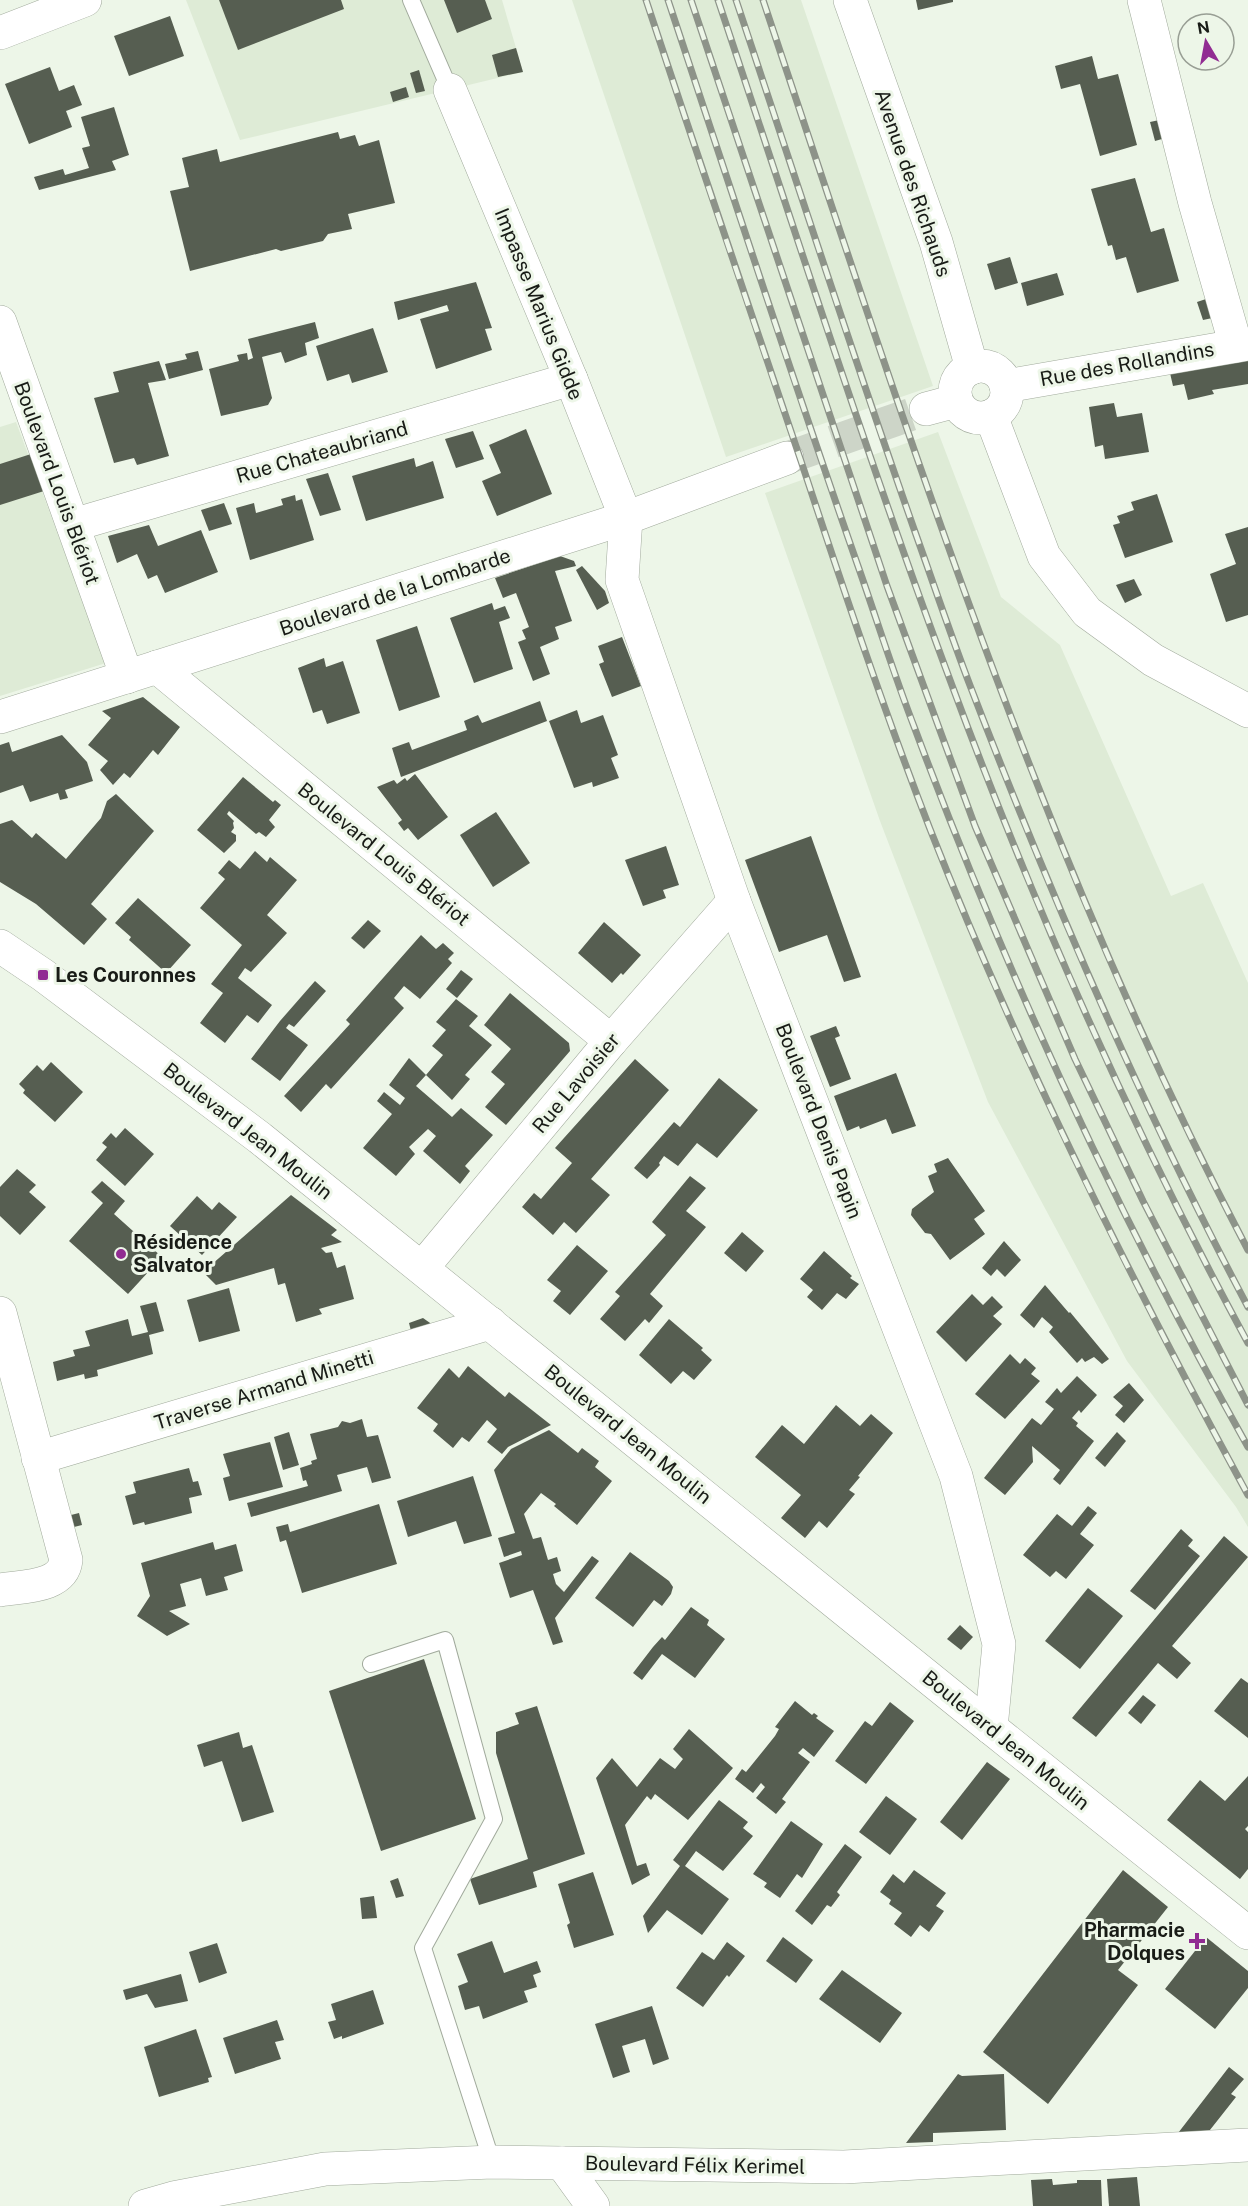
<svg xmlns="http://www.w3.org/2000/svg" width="1248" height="2206" viewBox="0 0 1248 2206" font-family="'Public Sans',sans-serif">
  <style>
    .built { fill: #deebd6 }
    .building { fill: #565e51 }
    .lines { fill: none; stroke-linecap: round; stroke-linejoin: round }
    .street-tunnel { stroke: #cdd5c8; stroke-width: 33; stroke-dasharray: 33 16; stroke-linecap: butt }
    .lane-casing { stroke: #a1aa9c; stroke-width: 18 }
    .street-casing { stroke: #a1aa9c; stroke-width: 34 }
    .secondary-casing { stroke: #a1aa9c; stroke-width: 34 }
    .lane { stroke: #fff; stroke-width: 16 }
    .street { stroke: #fff; stroke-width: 33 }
    .secondary { stroke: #fff; stroke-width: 33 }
    .rail-casing { stroke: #8d9389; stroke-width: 7 }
    .rail { stroke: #edf6e8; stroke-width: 4.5; stroke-dasharray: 14; stroke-linecap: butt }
    .poi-dot { fill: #912c92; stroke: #edf6e8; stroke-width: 2 }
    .labels { text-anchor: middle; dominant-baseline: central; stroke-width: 6; stroke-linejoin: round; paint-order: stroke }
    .street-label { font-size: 20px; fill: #181b16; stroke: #edf6e8 }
    .poi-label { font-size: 20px; font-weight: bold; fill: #181b16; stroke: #edf6e8; text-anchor: start }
  </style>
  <rect width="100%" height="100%" fill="#edf6e8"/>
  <g class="built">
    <path d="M186,0H502L523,72L240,140Z"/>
    <path d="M572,0H801L933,386L726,457Z"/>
    <path d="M16,422L106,663L0,696V427Z"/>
    <path d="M938,432L1001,597L1060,645L1171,896L1203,883L1248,983V1527L1236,1507L1127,1361L988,1102L880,821L765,493Z"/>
  </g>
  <g class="building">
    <path d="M219,0H341L344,9L238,50Z"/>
    <path d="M444,0H485L492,19L457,33Z"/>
    <path d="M916,0H953V2L918,10Z"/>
    <path d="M170,16L184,56L129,76L114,36Z"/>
    <path d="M516,48L523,72L498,77L492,55Z"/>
    <path d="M1092,56L1098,79L1118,74L1137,145L1100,156L1080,84L1061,89L1055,66Z"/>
    <path d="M50,67L59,91L74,85L82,105L66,111L72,127L29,144L5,84Z"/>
    <path d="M419,70L425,91L416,93L410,73Z"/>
    <path d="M406,87L409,97L393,102L390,92Z"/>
    <path d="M114,107L129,155L112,161L116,170L39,190L34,177L63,169L65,175L89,168L82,148L90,146L81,117Z"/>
    <path d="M1164,119L1169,137L1155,141L1150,122Z"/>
    <path d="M338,132L340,139L355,135L359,146L379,140L395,203L348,214L352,229L328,234L323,241L281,251L276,249L190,271L170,191L189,187L182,158L217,149L220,162Z"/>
    <path d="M1135,178L1151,232L1164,228L1179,281L1137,293L1126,257L1116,260L1112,245L1108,246L1091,189Z"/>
    <path d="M1010,257L1018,283L995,290L987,264Z"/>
    <path d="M1057,273L1064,295L1027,306L1021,283Z"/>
    <path d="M476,282L492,328L485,329L492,350L436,369L420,319L449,311L447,305L398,320L394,302Z"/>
    <path d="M1212,297L1217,317L1203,320L1197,302Z"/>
    <path d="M315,322L319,338L305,343L307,355L285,363L281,352L262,357L272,398L268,405L221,416L209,369L239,361L237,355L247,353L248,360L253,358L248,339Z"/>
    <path d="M373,328L388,372L352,383L349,374L327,381L316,346Z"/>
    <path d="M198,351L203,370L169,379L165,364L187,359L185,354Z"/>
    <path d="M1248,358V384L1212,390L1214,394L1188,400L1184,384L1173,386L1170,373Z"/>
    <path d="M159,361L166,380L148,383L169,456L137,465L134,458L114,463L94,398L119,392L113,372Z"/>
    <path d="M1114,403L1117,417L1142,413L1149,452L1105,459L1103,445L1095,447L1089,407Z"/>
    <path d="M526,429L552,494L497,516L482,481L501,473L489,445Z"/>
    <path d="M473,431L484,459L456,468L445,439Z"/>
    <path d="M31,454L44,491L0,505V464Z"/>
    <path d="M414,458L416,467L433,461L444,498L366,521L352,476Z"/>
    <path d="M328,473L341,510L320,516L306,479Z"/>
    <path d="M1157,494L1173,542L1125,558L1113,525L1120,523L1117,516L1134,510L1131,502Z"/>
    <path d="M295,495L296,501L302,499L314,540L250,560L236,508L254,503L256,513L283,505L281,499Z"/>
    <path d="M224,503L232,524L209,531L201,510Z"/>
    <path d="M149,525L158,546L201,530L218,572L165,593L157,575L148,579L137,554L117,563L108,536Z"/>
    <path d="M1248,527V615L1226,622L1210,574L1236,564L1225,534Z"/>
    <path d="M560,556L574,561L576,566L555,571L572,621L555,627L559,639L540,647L550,674L533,681L518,642L526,639L522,630L529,627L516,593L503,598L495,578Z"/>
    <path d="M582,566L605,591L609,603L597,610L576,570Z"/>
    <path d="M1134,579L1142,595L1125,603L1116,585Z"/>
    <path d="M492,603L494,610L505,606L510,618L499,622L513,669L474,683L450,618Z"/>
    <path d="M417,626L440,697L399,711L376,640Z"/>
    <path d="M622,637L641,686L612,697L599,664L604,662L598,646Z"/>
    <path d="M324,658L326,667L343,661L360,713L327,724L322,710L313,713L298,668Z"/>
    <path d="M143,697L180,727L158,755L153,750L130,778L124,773L113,785L100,770L108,761L88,745L111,718L102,711Z"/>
    <path d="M540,701L547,721L401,777L392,748L409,742L412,750L467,730L464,721L478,715L482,723Z"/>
    <path d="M577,710L581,723L603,715L618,755L611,758L619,778L593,787L592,782L574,788L549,721Z"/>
    <path d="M62,735L87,762L93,781L65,790L68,798L60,800L58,793L30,802L23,785L0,793V745L9,742L12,752Z"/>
    <path d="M415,774L448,817L418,840L408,828L404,831L398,823L402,820L377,787L394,780L397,784L405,778L407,781Z"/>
    <path d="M243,777L273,802L275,800L281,805L269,820L275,827L266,837L259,832L256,834L229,811L227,814L234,821L233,823L234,828L231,832L236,835V841L224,853L197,830Z"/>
    <path d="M116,794L154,831L91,904L107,919L84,945L36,904L0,882V824L12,820L32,838L36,833L66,859L101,818L107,801Z"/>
    <path d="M496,812L530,863L493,887L460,835Z"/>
    <path d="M811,836L861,977L844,982L827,935L779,952L745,860Z"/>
    <path d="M666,846L679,885L663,890L666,898L643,906L625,860Z"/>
    <path d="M255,851L267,862L270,857L297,880L267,915L287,933L251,972L245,968L238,978L272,1005L258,1023L247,1015L225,1043L200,1023L223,993L211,984L242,945L200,908L225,879L218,873L229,860L240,869Z"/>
    <path d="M138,898L191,945L166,973L129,940L131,937L115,923Z"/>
    <path d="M368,920L381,931L364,949L351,938Z"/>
    <path d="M604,922L641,955L623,975L621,973L612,983L578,953Z"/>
    <path d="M421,935L436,949L443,943L454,953L448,959L452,963L420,999L404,986L394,998L404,1008L331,1089L326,1084L301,1112L284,1096L350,1024L346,1020Z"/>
    <path d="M461,970L473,979L457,998L446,989Z"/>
    <path d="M315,981L326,991L294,1027L289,1024L286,1028L308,1045L280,1081L251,1059L280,1021Z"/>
    <path d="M510,993L569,1043L570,1051L506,1125L485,1107L505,1084L491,1072L511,1049L484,1025Z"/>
    <path d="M456,999L478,1016L469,1026L492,1045L465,1075L470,1079L452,1100L426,1075L443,1055L432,1046L446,1030L436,1022Z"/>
    <path d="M836,1026L840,1036L835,1038L851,1079L830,1087L810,1036Z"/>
    <path d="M409,1058L426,1075L416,1086L452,1117L461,1108L493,1135L465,1166L470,1171L460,1184L423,1151L436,1136L428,1129L409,1147L415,1154L396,1176L363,1148L392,1114L377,1101L384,1092L400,1105L405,1098L389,1085Z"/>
    <path d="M635,1059L669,1090L591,1179L610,1195L576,1233L564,1222L553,1235L522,1207L534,1193L541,1199L572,1163L555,1148Z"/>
    <path d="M51,1062L83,1092L55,1122L23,1093L25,1090L19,1084L37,1065L43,1071Z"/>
    <path d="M896,1073L916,1126L892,1134L886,1119L860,1129L859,1126L847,1131L834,1096Z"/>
    <path d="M719,1078L758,1110L717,1158L697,1143L678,1166L664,1156L659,1163L660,1165L647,1179L634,1168L674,1122L680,1127Z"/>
    <path d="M125,1128L154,1154L125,1186L96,1160L107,1147L102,1143L111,1133L116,1138Z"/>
    <path d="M948,1158L985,1211L974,1219L985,1234L950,1260L931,1234L925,1233L911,1215L912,1209L934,1192L928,1176L937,1172L934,1164Z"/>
    <path d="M17,1169L36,1185L29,1192L46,1207L20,1235L0,1216V1187Z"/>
    <path d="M690,1176L706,1188L686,1211L706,1227L650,1294L663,1306L649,1323L645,1319L625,1341L600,1319L620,1296L615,1292L666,1235L652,1222Z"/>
    <path d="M102,1181L125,1201L114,1214L162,1257L128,1294L69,1241L103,1203L91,1192Z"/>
    <path d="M291,1195L337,1230L331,1235L342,1242L321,1248L326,1253L332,1252L337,1268L345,1265L354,1299L319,1309L322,1314L296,1322L285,1283L278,1285L274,1268L216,1285L203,1272Z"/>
    <path d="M197,1196L212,1210L219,1202L237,1217L202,1255L170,1226Z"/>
    <path d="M742,1232L764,1251L746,1272L724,1253Z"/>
    <path d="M1004,1241L1021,1260L1005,1277L997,1269L991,1276L982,1268Z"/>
    <path d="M577,1245L608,1271L570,1315L553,1301L561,1291L547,1280Z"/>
    <path d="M824,1251L852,1276L850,1278L859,1284L846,1299L837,1293L822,1310L807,1297L813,1290L800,1279Z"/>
    <path d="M1045,1285L1069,1313L1070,1312L1109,1359L1102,1364L1094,1357L1085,1362L1082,1358L1077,1363L1049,1332L1053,1327L1042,1317L1034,1328L1020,1315Z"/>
    <path d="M229,1288L240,1331L199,1342L187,1300Z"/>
    <path d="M972,1294L983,1305L992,1296L1003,1307L993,1316L1002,1324L966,1362L936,1332Z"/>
    <path d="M156,1302L164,1331L149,1335L153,1354L97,1370L98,1376L85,1379L84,1374L57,1381L53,1362L75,1356L73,1350L90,1346L85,1331L128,1319L132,1336L148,1332L140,1306Z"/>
    <path d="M423,1318L440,1330L413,1339L409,1323Z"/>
    <path d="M669,1319L703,1348L701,1350L712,1360L694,1380L683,1371L671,1384L639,1355Z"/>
    <path d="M1010,1354L1020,1364L1025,1358L1036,1368L1031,1374L1040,1381L1005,1419L975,1394Z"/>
    <path d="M468,1366L505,1397L509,1392L551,1425L508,1447L502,1454L487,1442L497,1429L487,1420L469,1442L462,1437L453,1448L433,1431L438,1424L417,1408L449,1368L459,1378Z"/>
    <path d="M1077,1376L1097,1395L1081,1413L1079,1410L1072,1418L1078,1423L1076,1426L1094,1441L1060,1485L1053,1479L1060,1470L1032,1446L1033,1462L1005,1495L984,1478L1032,1418L1041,1425L1054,1409L1045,1402L1057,1388L1061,1393Z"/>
    <path d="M1129,1383L1144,1400L1124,1423L1115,1415L1123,1406L1113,1397Z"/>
    <path d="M836,1405L860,1426L871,1414L893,1433L858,1476L860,1477L849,1490L855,1494L827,1528L819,1521L805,1538L781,1518L801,1495L755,1457L782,1425L804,1444Z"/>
    <path d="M362,1419L367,1437L378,1435L391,1478L372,1483L367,1467L337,1475L342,1491L251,1517L247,1503L308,1486L306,1480L303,1481L300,1468L312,1464L311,1461L317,1459L310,1434L338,1427L342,1421L350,1423Z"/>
    <path d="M549,1430L578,1453L582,1448L599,1461L595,1467L612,1481L577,1525L554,1506L556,1504L541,1493L524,1514L533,1539L541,1537L548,1560L557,1557L561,1571L553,1574L556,1584L564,1592L592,1556L599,1561L555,1618L563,1642L553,1645L533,1590L510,1598L499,1563L522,1555L521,1551L504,1557L498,1538L515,1533L494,1470L511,1449Z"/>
    <path d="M289,1432L299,1465L283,1470L274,1437Z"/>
    <path d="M1117,1432L1126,1441L1105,1467L1095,1458Z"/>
    <path d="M270,1442L283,1487L229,1501L223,1478L230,1476L223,1454Z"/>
    <path d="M189,1468L193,1482L198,1481L202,1495L189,1498L192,1513L145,1525L144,1522L133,1525L125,1496L136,1493L133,1482Z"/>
    <path d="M473,1476L492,1536L464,1544L456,1521L408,1537L397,1501Z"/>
    <path d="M379,1504L397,1564L302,1593L286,1540L280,1542L276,1527L288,1524L290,1532Z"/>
    <path d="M1088,1506L1097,1513L1080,1534L1094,1545L1066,1579L1056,1571L1050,1577L1023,1555L1057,1514L1072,1526Z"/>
    <path d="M79,1513L82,1525L74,1527L71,1515Z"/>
    <path d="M1181,1529L1193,1540L1188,1546L1200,1556L1155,1610L1130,1591Z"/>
    <path d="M1224,1536L1248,1557L1172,1646L1191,1663L1177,1679L1158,1663L1096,1737L1072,1718Z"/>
    <path d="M213,1542L215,1550L236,1544L243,1571L224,1577L228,1590L206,1596L201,1578L180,1584L186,1606L169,1611L190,1624L167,1636L137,1616L150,1596L141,1563Z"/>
    <path d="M630,1552L669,1581L673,1587L671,1594L662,1606L654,1600L633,1627L595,1598Z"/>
    <path d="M1088,1588L1123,1616L1080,1669L1045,1641Z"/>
    <path d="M691,1607L709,1620L707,1625L725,1639L695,1678L662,1654L642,1680L633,1673L653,1647L662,1637L665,1640Z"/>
    <path d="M960,1625L973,1637L961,1650L947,1639Z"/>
    <path d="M424,1659L476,1819L381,1851L329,1691Z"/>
    <path d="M1241,1678L1248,1683V1738L1214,1711Z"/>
    <path d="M1143,1695L1156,1705L1141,1724L1128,1713Z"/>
    <path d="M795,1701L812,1715L814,1713L818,1716L816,1718L834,1731L814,1757L803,1748L798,1753L810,1762L782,1799L786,1802L776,1814L756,1798L765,1787L761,1783L753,1793L735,1779L742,1769L746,1772L775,1736L779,1729L775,1727Z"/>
    <path d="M890,1702L914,1721L866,1784L835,1761L865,1721L872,1726Z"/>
    <path d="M537,1706L585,1854L533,1872L537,1887L479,1905L470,1879L528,1859L496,1753V1732L519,1724L515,1713Z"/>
    <path d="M689,1729L733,1768L688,1820L655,1794L651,1800L647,1796L625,1825L637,1866L646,1863L650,1875L632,1885L596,1778L612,1758L637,1787L660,1758L675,1769L683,1759L673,1749Z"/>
    <path d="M239,1732L243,1748L252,1745L274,1812L242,1822L222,1761L204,1767L197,1745Z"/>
    <path d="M987,1762L1010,1779L962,1840L940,1822Z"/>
    <path d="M1248,1776V1826L1245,1829L1248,1832V1869L1240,1879L1167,1820L1200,1780L1225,1801Z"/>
    <path d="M886,1796L917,1819L890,1855L859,1832Z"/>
    <path d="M719,1800L748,1822L743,1828L753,1836L723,1871L696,1851L685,1866L729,1899L702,1935L667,1910L648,1933L643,1916L680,1866L673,1860Z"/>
    <path d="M791,1821L823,1844L802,1878L797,1874L780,1898L764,1887L767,1883L753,1874Z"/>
    <path d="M845,1844L862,1857L837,1892L840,1895L831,1907L827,1905L812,1925L795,1911Z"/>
    <path d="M914,1870L946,1893L936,1906L944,1911L929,1932L920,1925L911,1937L894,1924L902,1913L889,1904L891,1900L880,1892L893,1874L904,1883Z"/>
    <path d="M1123,1870L1168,1907L1118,1970L1138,1985L1048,2104L983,2052Z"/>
    <path d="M593,1872L614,1935L574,1948L567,1925L570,1923L558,1884Z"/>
    <path d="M398,1878L404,1896L396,1898L390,1881Z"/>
    <path d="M374,1896L377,1918L362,1919L360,1898Z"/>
    <path d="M783,1937L813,1960L796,1983L766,1961Z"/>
    <path d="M1206,1937L1248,1971V1988L1215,2029L1165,1989Z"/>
    <path d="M492,1941L504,1973L537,1961L541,1972L533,1975L537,1987L524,1991L528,2002L483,2019L479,2006L465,2010L458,1986L468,1982L457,1954Z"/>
    <path d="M727,1942L745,1956L729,1977L727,1975L703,2007L676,1988L702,1952L714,1960Z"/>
    <path d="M217,1943L227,1973L199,1983L189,1952Z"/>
    <path d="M842,1970L902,2013L880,2043L819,1999Z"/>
    <path d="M181,1974L188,2001L155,2008L147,1994L126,2000L123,1990Z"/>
    <path d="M373,1990L384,2024L342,2039V2036L334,2039L328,2022L336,2020L331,2004Z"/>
    <path d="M652,2006L669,2059L653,2065L645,2039L622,2046L630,2072L613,2078L595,2024Z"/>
    <path d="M277,2020L284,2040L275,2042L281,2059L235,2074L223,2038Z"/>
    <path d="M196,2029L212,2077L208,2078L209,2082L159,2097L144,2047Z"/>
    <path d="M1229,2067L1244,2079L1231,2094L1236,2097L1206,2135L1175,2137Z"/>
    <path d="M958,2074L962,2076L1004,2074L1006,2130L933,2133V2142L906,2143Z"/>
    <path d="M1137,2177L1140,2206H1109L1107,2179Z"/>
    <path d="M1052,2179L1053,2185L1077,2183V2180H1101L1102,2206H1033L1031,2180Z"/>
  </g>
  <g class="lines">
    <path class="street-tunnel" d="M787,458L926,409"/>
    <g class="lane-casing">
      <g id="lane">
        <path d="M411,0L450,90"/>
        <path d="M371,1664L445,1640L494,1819L423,1948L492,2162"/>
      </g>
    </g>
    <g class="street-casing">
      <g id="street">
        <path d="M1144,0L1195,203L1236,346"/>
        <path d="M0,33L85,0"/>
        <path d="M450,90L571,379L626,518L622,580L734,901L956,1476L999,1644L991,1728"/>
        <path d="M0,322L127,677"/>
        <path d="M1006,386L1248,344"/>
        <path d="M926,409L956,401"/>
        <path d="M73,525L571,379"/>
        <path d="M157,667L611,1041"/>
        <path d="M0,717L626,518L787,458"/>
        <path d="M422,1268L611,1041L734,901"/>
        <path d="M0,1313L66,1560C63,1588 22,1586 0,1590"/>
        <path d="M38,1458L490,1323"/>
        <path d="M562,2163L593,2206"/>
        <path d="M145,2206L173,2198L325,2169L492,2162L844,2167L1248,2145"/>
      </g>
    </g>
    <g class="secondary-casing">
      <g id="secondary">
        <path d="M850,0L936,242L972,368"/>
        <circle cx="981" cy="392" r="26"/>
        <path d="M991,416L1044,556L1087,612L1153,660L1248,711"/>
        <path d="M0,946L43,975L260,1138L991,1728L1248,1933"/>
      </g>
    </g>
    <use href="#lane" class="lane"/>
    <use href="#street" class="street"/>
    <use href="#secondary" class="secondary"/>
    <g class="rail-casing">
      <g id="rail">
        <path d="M646,0C697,154 749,308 801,461C842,585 883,708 930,829C1020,1058 1130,1279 1248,1495"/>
        <path d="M668,0C731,189 792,378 858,566C877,620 894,675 915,729C1007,976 1119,1217 1248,1447"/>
        <path d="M691,0L887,586L975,826L1075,1059L1143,1201L1248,1405"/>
        <path d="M718,0C795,230 868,461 953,688C1036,912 1134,1133 1248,1343"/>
        <path d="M736,0C795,176 852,353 914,529C933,582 951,636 971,688C1052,899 1142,1107 1248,1307"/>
        <path d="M763,0C905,424 1039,853 1248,1250"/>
      </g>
    </g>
    <use href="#rail" class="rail"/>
  </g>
  <g class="poi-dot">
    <rect x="37" y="969" width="12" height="12" rx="3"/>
    <circle cx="121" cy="1254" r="6"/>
    <path d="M1194 1932h6v6h6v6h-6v6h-6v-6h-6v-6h6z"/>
  </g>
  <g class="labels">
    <g class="street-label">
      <text transform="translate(913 183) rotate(71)">Avenue des Richauds</text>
      <text transform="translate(539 304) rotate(68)">Impasse Marius Gidde</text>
      <text transform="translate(1127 364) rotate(-10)">Rue des Rollandins</text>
      <text transform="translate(322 452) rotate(-16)">Rue Chateaubriand</text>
      <text transform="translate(57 483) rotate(70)">Boulevard Louis Blériot</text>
      <text transform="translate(395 592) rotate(-18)">Boulevard de la Lombarde</text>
      <text transform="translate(384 854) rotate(39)">Boulevard Louis Blériot</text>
      <text transform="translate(576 1083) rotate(-50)">Rue Lavoisier</text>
      <text transform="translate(819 1121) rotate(69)">Boulevard Denis Papin</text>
      <text transform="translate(248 1131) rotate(38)">Boulevard Jean Moulin</text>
      <text transform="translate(264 1390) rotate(-17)">Traverse Armand Minetti</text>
      <text transform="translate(628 1434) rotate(39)">Boulevard Jean Moulin</text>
      <text transform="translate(1006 1740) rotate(39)">Boulevard Jean Moulin</text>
      <text transform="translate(695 2165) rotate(1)">Boulevard Félix Kerimel</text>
    </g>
    <g class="poi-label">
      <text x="55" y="975">Les Couronnes</text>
      <text x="133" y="1242">Résidence<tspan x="133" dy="23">Salvator</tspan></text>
      <text x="1185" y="1930" text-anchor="end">Pharmacie<tspan x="1185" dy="23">Dolques</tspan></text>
    </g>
  </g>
  <g transform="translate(1206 42) rotate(350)"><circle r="28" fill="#edf6e8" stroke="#989e94" stroke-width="1.5"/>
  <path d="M0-4.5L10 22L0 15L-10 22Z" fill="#912c92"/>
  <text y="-9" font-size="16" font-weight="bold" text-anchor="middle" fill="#181b16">N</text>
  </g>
</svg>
